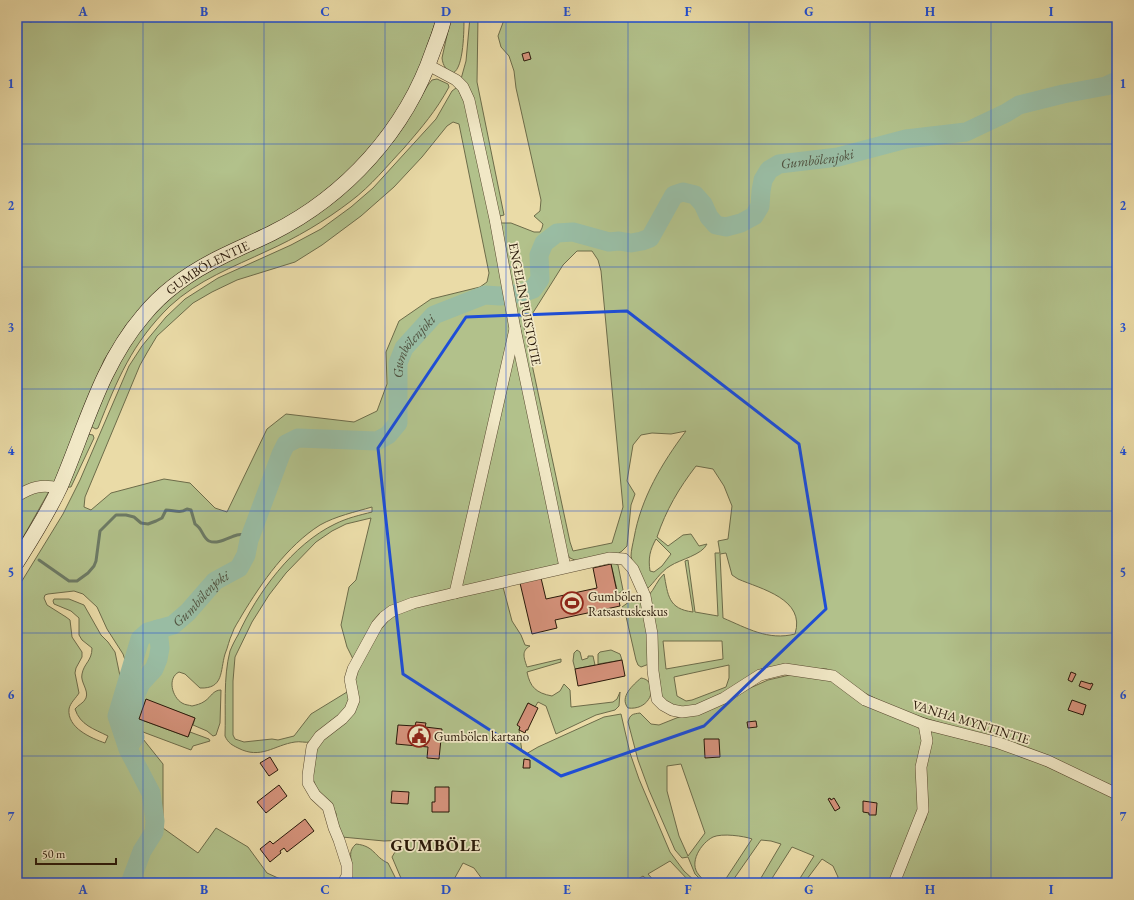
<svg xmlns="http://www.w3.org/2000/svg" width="1134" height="900" viewBox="0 0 1134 900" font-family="'EB Garamond',serif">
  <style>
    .green { fill: #b2c18b; stroke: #6d6c4a; fill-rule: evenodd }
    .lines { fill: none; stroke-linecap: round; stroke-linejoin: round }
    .stream { stroke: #6c7a65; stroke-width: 3 }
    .river { stroke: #99bca3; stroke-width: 19 }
    .building { fill: #d5927b; stroke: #281809 }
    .street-casing { stroke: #584930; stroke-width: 12 }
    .secondary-casing { stroke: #281809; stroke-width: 16 }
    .street { stroke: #f1e8c6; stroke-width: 11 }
    .secondary { stroke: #f1e8c6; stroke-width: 15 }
    .marked { fill: none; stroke: #1d4ed8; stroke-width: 3; stroke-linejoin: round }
    .grid { fill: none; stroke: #1d4ed8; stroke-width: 1; stroke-opacity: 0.55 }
    .labels { text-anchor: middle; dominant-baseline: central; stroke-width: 3.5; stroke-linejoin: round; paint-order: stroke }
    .street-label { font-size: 13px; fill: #281809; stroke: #f1e8c6 }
    .poi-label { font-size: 13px; fill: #281809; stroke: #f1e8c6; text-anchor: start }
    .water-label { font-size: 14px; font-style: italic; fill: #50513f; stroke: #f1e8c6 }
    .district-label { font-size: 17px; font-weight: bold; letter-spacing: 1px; fill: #281809; stroke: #f1e8c6 }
    .neatline { fill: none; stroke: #1d4ed8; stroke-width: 1.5 }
    .grid-label { font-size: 13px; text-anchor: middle; font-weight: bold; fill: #1d4ed8 }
  </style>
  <rect width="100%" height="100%" fill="#eadba7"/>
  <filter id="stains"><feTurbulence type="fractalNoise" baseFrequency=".005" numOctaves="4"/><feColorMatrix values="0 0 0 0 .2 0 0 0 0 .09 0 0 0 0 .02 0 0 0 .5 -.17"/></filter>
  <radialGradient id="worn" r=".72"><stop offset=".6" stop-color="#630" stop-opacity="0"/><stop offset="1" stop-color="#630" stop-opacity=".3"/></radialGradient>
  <g class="green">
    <path d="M45,17H437L422,63L408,94L385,130L363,158L307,207L155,293L126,325L104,360L56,479L17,548V19L31,22Z"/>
    <path d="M451,17H464C464,29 464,68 453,73C446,70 443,66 442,58Z"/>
    <path d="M470,17H478L477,82L504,215L500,216L496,213L461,79L466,61Z"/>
    <path d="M503,17H1117V789L1024,749L896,709L855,688L827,669L785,667L715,700L679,710L662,700L648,596C655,589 657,580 664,574C668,595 668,609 693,612L685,561L688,560L695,612L718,616L715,553H720L718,541L728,539L732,506L724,486L713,469L696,466C679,488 666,510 657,537L668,546L683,535L691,534L699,546L707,544C702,555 681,559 670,566C660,572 655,582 646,590C640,580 633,567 631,556C631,551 633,543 634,538C641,498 662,463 686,431L671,434L652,433L641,435L633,445L627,481L635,494L631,505L627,546L622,551L616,555L577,561L570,558L565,551L499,223H511L534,232H540L542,228L543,224L534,216L540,211L541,200L516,88L514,71L509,56L501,47L498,36L504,20ZM577,251H592L598,260L601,271L623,507L612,543L573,551L570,542L524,327L563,265ZM656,539L671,554L662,566L654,572L650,571C648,558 650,550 656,539ZM726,553L732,575L738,579C761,589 806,599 795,634C768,641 747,628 723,618L720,554ZM663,641H722L723,659L666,669ZM729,665V678L726,687L692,700L686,701L677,696L674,677Z"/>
    <path d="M437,79L448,84L449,87C436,111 422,127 404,148C387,166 371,186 351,201C325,221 296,238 267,251C233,267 198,280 170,306C132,343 117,380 98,428L96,429L90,426L100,402L127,347L159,307L179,290L217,265L279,237L393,142L406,123L428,85L432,80Z"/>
    <path d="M456,88L458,89L467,107L559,559L558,565L503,587L512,621L521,635L525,645L530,646C521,651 524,658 527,667L561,659V662L527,672C530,687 536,693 552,696L560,691L564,684L570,690L571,707L613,702L617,699L620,692L619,706L615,710L596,715L556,734L546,706L538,702L535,707L528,703L518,725L520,727L519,730L522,752L526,754L538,747L604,717L621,714L630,753L639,779L670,852L684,871L697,883H691L670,861L648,874L656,883H651L643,876L632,883H485L474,868L463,863L452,883H403L392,857L395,852L405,845L404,840L384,841L342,837L336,824V813L317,790L312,776L311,742C305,743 300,741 295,742C274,745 261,760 238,748C232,745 228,743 225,736C226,709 223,678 230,651C232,646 235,640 238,635C257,593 293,544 335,524C347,518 360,515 372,512V507C355,512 336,516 320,525C287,546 262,582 242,615C239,621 234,627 232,634C229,640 228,647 225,654C220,671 224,689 200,688L185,674L179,672C167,678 172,697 182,703C185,705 189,705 192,706C196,705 201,704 205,701C211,697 213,690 221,690L220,723L216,735L213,736L207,731L193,725L195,718L146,700L139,719L188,737L190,732L209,739L210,741L193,746L191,750L135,729L163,764V828L198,853L216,828L248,847L267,873L289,883H17V589L63,514L80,480L129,366L142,346L166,317L185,299L218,278L291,245L321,229L351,207L373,188L436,119L452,91ZM453,122L459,124L489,273L487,282L480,287L431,299L399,321L386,352L387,384L377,411L354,422L286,414L267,429L227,512L215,508L190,483L164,479L111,493L91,510L84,507L85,497L140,365L148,351L157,336L193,303L212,292L237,280L295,262L322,245L361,216L394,187L422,157L447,126ZM371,518L356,580L349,587L341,625L347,647L353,659L347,692L311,714L294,736L278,740L272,739L244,742L235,739L233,735V681L235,657L252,622L269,595L286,573L316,542L332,531L346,524ZM74,591L83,594L97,607L107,629L123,654L125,660V675L120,676L115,652L108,642L101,635L84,605L69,599H54L53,601L54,604L71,611L79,618V635L82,640L92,648C92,661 84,663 82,674C80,682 89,690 86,698C84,703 78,705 75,709C80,725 94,729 108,736L105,743C91,738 67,728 69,709C70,703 76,698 79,693L75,673L76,668L82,657V652L72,637L70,620L66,617L47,605L44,598L45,595L48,594Z"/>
    <path d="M87,434L93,435L94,438L71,487H67Z"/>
    <path d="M612,563H615L618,565L623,590L618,594L611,564Z"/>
    <path d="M637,596H640L648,623L649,664L641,667L638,665L636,660L625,612L622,607Z"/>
    <path d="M577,650L580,652L582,660L588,658V656H593L595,665L575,669L573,661L574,653Z"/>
    <path d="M611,650L620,654L622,660L598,664V654L600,652Z"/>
    <path d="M794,674L828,677L913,723L919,728L922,735L921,803L891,883H836L838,877L833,866L822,859L804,883H797L814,856L792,847L769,883H758L781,844L771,841L761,840L731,883H723L752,839C744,836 722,833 713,837C701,843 688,863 699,875C701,878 705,881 708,883H704L695,874L688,857L682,858L675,850L649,790L638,760L628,722C630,714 633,714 640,713L651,724L659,725L739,693L768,680ZM681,764L705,833L688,856L679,836L667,791V766Z"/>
    <path d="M641,678C659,680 653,711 628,708C619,697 633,685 641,678Z"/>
    <path d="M932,731L1020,754L1117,799V883H897L907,855L926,819L927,804L925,768L930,734Z"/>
    <path d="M356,844C375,846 374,857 388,863L398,883H350C352,878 353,871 352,866C351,857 348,851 356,844Z"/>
  </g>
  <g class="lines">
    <g class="stream">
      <path d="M981,17L982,19"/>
      <path d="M39,560L69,581H77L88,573L94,566L96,561L100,531L116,515H126L134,517L141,523L148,524L156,521L162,518L166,510C174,510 179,514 187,509L191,510L195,524C203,529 202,537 209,541C218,545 229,537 237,535C241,534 246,535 250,536"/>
    </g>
    <g class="river">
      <path d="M128,748L135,737L132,728L136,694L141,683L154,669L158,659L160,648L158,629"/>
      <path id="s1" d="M130,883L142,851L154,832L155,821L151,793L128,749L117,716L140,639L148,632L173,625L188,612L215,581L239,568L246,555L249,540L281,454L286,444L298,438L377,441L388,435L398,423V363L404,348L434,315L485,295L500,296L522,293L533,289L540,279L539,255L544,243L557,233L573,232L609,242L619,241L631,243L642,241L650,238L674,195L683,192L695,195L703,204L709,217L716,225L726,227L741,223L754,216L760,206L761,191L763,180L769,170L779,164L838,157L906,139L966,132L1006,113L1019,105L1063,94L1106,86L1117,81"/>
    </g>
  </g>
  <g class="building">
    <path d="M529,52L531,59L524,61L522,54Z"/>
    <path d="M611,564L620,606L555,620L557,628L532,634L520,583L541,578L546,599L597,588L593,568Z"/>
    <path d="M622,660L625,676L578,686L575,669Z"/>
    <path d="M1071,672L1076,674L1072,682L1068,680Z"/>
    <path d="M1081,681L1091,684V683L1093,684L1090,690L1079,686Z"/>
    <path d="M146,699L195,718L188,737L139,719Z"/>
    <path d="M1072,700L1086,705L1083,715L1068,710Z"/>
    <path d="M528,703L538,708L528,729V730H526L525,733L519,730L520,727L517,725Z"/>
    <path d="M756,721L757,727L748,728L747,722Z"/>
    <path d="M416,722L426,723L425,727L442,729L439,759L427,758L428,747L396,744L398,725L415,726Z"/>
    <path d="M704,739H719L720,757L705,758Z"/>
    <path d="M270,757L278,770L269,776L260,763Z"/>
    <path d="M524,759L530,760V768H523Z"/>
    <path d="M279,785L287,796L266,813L257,802Z"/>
    <path d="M435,787H449V812H432V802H435Z"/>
    <path d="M392,791L409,792L408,804L391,803Z"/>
    <path d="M830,798L831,800L834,798L840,808L835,811L828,799Z"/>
    <path d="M863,801L877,803L876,815H869V813L863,812Z"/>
    <path d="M305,819L314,831L287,852L284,848L280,851L281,853L270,862L260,849L270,841L273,844Z"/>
  </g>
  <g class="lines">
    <g class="street-casing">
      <g id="street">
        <path d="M428,65L456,80L463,87L469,100L495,219L515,329L565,567"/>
        <path d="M515,329L455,593L609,558L624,559L633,569L645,596L652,634L653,671L657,699L663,705L672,710L682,712L697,710L724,698L760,675L785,669L833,676L865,700L924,724L999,743L1048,761L1117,794"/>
        <path d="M17,496C32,487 41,484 59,488"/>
        <path d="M343,883L347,876V865L339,840L334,828L328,807L315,795L308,783V775L312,747L320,736L342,719L350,710L354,700L350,679L353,669L377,625L384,617L392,611L413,603L455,593"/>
        <path d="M894,883L923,810L921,767L927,741L924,724"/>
      </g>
    </g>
    <g class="secondary-casing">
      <g id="secondary">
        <path id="s2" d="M17,562C32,538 48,513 60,487C85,429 101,365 143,316C163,291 194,270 223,256C239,248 256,241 272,233C346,196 406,130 433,51C437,40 442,29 444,17"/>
      </g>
    </g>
    <use href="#street" class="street"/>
    <use href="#secondary" class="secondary"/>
  </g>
  <path class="marked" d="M627,311L799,444L826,609L704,726L561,776L403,674L378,448L466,317Z"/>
  <path class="grid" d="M143,17V883M264,17V883M385,17V883M506,17V883M628,17V883M749,17V883M870,17V883M991,17V883M17,144H1117M17,267H1117M17,389H1117M17,511H1117M17,633H1117M17,756H1117"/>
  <defs>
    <g id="stadium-ring" transform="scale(1.15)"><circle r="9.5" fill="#f1e8c6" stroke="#8f2418" stroke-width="1.5"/><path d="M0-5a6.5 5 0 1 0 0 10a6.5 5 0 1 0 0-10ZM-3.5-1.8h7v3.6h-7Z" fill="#8f2418"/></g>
    <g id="civic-ring" transform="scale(1.15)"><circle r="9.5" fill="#f1e8c6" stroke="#8f2418" stroke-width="1.5"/><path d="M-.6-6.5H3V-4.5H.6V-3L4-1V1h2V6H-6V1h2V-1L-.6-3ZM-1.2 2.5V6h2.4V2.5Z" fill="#8f2418"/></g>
  </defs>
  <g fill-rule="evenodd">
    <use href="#stadium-ring" x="572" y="603"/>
    <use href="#civic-ring" x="419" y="736"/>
  </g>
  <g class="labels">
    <g class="street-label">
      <text stroke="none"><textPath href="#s2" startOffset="359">GUMBÖLENTIE</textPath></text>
      <text transform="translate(525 304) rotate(79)">ENGELIN PUISTOTIE</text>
      <text transform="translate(971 722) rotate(17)">VANHA MYNTINTIE</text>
    </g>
    <g class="poi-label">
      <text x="588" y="596">Gumbölen<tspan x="588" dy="15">Ratsastuskeskus</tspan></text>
      <text x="434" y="736">Gumbölen kartano</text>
    </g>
    <g class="water-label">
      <text stroke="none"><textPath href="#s1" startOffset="1273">Gumbölenjoki</textPath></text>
      <text stroke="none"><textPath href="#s1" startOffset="721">Gumbölenjoki</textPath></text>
      <text stroke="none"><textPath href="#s1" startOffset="336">Gumbölenjoki</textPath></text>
    </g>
    <g class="district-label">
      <text x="436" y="845">GUMBÖLE</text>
    </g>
  </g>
  <rect width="1134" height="900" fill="none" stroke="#eadba7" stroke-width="44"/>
  <path d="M36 858v6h80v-6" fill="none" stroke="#281809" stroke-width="2"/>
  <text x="42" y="858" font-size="12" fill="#281809" stroke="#f1e8c6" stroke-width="3" paint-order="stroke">50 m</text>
  <rect x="22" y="22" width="1090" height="856" class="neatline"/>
  <g class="grid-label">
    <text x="83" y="16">A</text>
    <text x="204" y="16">B</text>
    <text x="325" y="16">C</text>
    <text x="446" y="16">D</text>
    <text x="567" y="16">E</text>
    <text x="688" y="16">F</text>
    <text x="809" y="16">G</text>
    <text x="930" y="16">H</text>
    <text x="1051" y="16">I</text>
    <text x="11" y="88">1</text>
    <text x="1123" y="88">1</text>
    <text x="11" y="210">2</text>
    <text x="1123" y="210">2</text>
    <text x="11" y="332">3</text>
    <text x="1123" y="332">3</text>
    <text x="11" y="455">4</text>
    <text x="1123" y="455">4</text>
    <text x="11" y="577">5</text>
    <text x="1123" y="577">5</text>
    <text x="11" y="699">6</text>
    <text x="1123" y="699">6</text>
    <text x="11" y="821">7</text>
    <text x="1123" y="821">7</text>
    <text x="83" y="894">A</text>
    <text x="204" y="894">B</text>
    <text x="325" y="894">C</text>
    <text x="446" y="894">D</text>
    <text x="567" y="894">E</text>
    <text x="688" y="894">F</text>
    <text x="809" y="894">G</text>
    <text x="930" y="894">H</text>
    <text x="1051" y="894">I</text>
  </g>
  <rect width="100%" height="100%" filter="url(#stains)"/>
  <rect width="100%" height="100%" fill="url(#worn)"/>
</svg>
